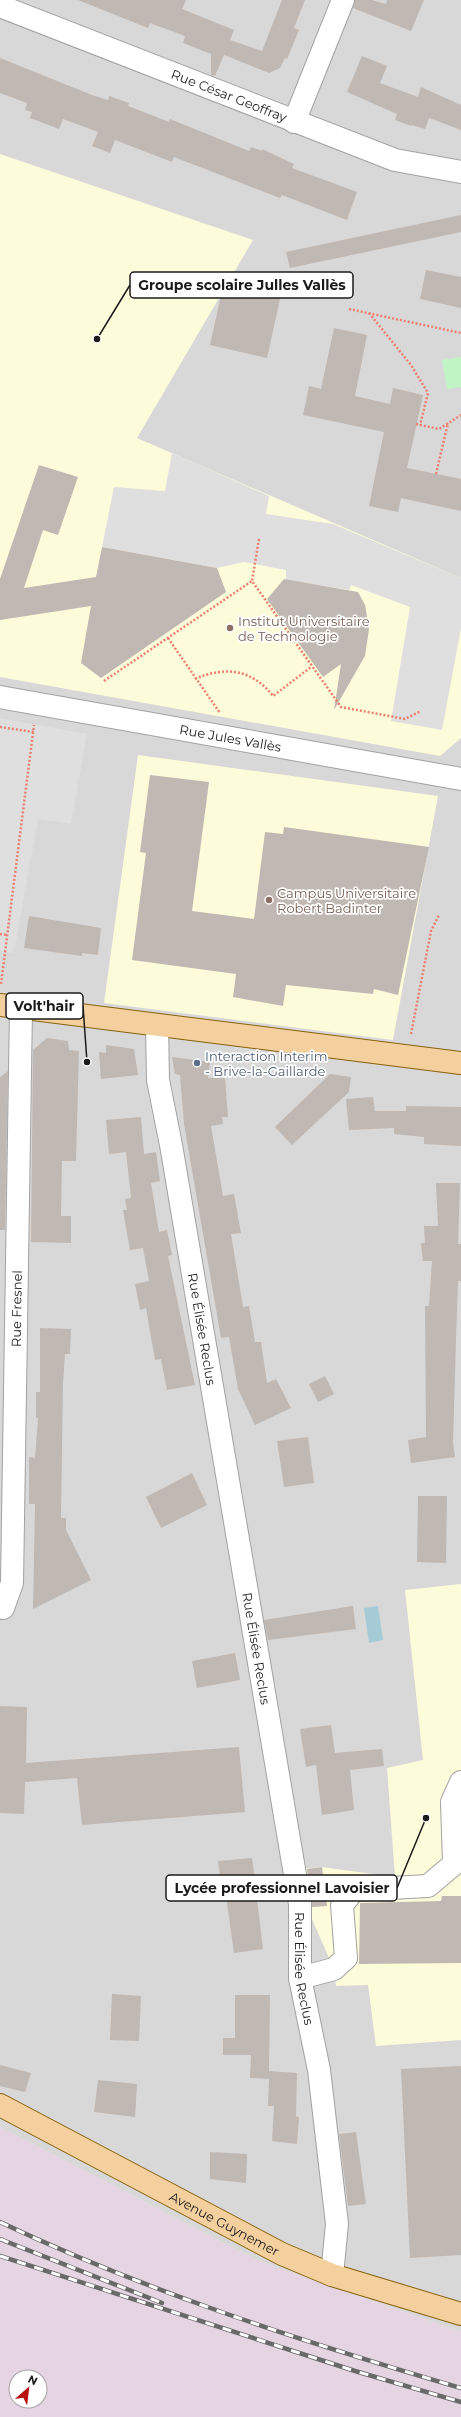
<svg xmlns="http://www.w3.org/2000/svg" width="461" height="2417" viewBox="0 0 461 2417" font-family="Montserrat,sans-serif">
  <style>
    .residential { fill: #d9d8d8 }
    .industrial { fill: #e5d4e1; fill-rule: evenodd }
    .education { fill: #fcfcdb }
    .park { fill: #c1f4c5 }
    .parking { fill: #dfdfdf }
    .water { fill: #a5cbd7 }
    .building { fill: #c0b8b2 }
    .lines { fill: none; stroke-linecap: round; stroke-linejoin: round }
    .minor-casing { stroke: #a2a2a2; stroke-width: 24 }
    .major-casing { stroke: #87600b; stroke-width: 24 }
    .path { stroke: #ee7f71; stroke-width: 2.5; stroke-dasharray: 2 2; stroke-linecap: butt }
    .minor { stroke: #fff; stroke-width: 22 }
    .major { stroke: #f4d09f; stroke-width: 22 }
    .rail-casing { stroke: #696969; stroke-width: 4.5 }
    .rail { stroke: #fff; stroke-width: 3; stroke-dasharray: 9; stroke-linecap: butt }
    .education-dot { fill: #8d6e63; stroke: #fff; stroke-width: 1.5 }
    .service-dot { fill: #5c6f8a; stroke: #fff; stroke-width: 1.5 }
    .labels { text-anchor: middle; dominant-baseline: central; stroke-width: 3.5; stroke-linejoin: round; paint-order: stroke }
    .street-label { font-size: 13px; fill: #1b1b1b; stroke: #fff }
    .education-label { font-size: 13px; fill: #785e54; stroke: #fff; text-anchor: start }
    .service-label { font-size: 13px; fill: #4e5e75; stroke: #fff; text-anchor: start }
    .leader { fill: none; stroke: #1b1b1b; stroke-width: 1.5 }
    .callout-dot { fill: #1b1b1b; stroke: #fff; stroke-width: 1.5 }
    .callout { fill: #fff; stroke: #1b1b1b; stroke-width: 1.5 }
    .callout-label { font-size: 14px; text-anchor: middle; font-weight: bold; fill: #1b1b1b }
  </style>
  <rect width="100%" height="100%" fill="#ece9e2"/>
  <path class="residential" d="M0,0H461V2332L259,2261L0,2127Z"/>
  <path class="industrial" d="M0,2127L259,2261L461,2332V2417H0ZM16,2377H40V2401H16Z"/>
  <g class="education">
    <path d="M0,154L253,240L137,438L461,578V738L440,756L0,677Z"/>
    <path d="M138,755L438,796L393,1040L104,1003Z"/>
    <path d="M461,1584V2040L376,2046L368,1985L336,1986L334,1969L307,1908L303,1869L322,1867L395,1877L387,1768L423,1760L405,1590Z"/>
  </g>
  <path class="park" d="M461,357V387L447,389L442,360Z"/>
  <g class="parking">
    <path d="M172,453L269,496L266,514L333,524L461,578V628L442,730L391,721L410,607L351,585L349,590L286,580V570L244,562L217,568L102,547L114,487L165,491Z"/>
    <path d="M0,718L87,734L71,824L38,819L14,953L0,951Z"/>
  </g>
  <path class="water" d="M378,1606L383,1640L369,1643L364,1608Z"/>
  <g class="building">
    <path d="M78,0H186L182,9L234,30L230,40L262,51L282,0H305L294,28L299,30L287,59L285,58L280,68L269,73L224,55L215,76L211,75V54L183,43L185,36L150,23L148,28Z"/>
    <path d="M355,0H372L386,4L387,0H424L411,31L353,8Z"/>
    <path d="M362,56L387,66L380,83L418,97L421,87L461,105V130L429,118L425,129L412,125L411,126L395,120L397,114L347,92Z"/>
    <path d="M0,58L92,95L108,100L109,96L129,103L128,106L169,122L170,119L249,151L251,147L262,151V149L294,164L292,168L357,192L347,220L282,195L280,198L174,157L172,162L115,140L110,153L92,146L98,132L63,119L59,129L30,118L32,112L25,110L27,103L0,93Z"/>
    <path d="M461,215V232L290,268L286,252Z"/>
    <path d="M426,270L461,277V308L420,299Z"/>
    <path d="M223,286L280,299L267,358L210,345Z"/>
    <path d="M334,328L367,335L355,396L390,404L393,388L423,395L407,468L461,479V511L401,498L398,512L369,506L384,432L303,415L309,386L321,389Z"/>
    <path d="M39,465L78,477L58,535L43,530L24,588L96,577L102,547L217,568L226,592L101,678L81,663L91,606L0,620V579Z"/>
    <path d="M284,579L358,592L365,605L369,629L365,656L334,710L341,664L323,677L267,599Z"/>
    <path d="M150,775L209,782L192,911L254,919L265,832L283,834L284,827L429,847L398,995L374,989L373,994L286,985L283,1006L233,997L236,974L132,960L146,853L140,852Z"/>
    <path d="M29,916L101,928L98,955L82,953V956L24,948Z"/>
    <path d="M47,1038L68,1041L69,1050L79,1051L76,1161H62L61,1216H71V1243L31,1242L33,1050Z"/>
    <path d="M106,1045L134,1049L138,1075L101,1079L99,1052L106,1053Z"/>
    <path d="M172,1057L210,1062L208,1078H225L228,1117H222L223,1124L211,1126L223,1196L234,1194L241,1233L231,1234L243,1307L249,1306L255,1342H261L267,1383L276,1379L291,1408L255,1425L238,1389L229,1337L221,1338L184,1124L180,1075L175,1074Z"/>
    <path d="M8,1071L5,1230H0V1077Z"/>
    <path d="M330,1074L351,1077L349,1092L292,1145L275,1127Z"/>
    <path d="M373,1097L375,1111H406V1106L461,1107V1146L424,1144V1137L394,1134V1128L349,1130L346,1099Z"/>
    <path d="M141,1117L144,1154L156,1152L160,1181L151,1183L159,1232L167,1230L172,1255L168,1256L195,1385L167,1390L161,1359L155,1360L146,1308L140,1310L135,1284L149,1281L143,1248L130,1250L123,1210H127L125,1199L131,1198L126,1152L109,1154L106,1120Z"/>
    <path d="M436,1183H460L458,1244H461V1281H458L456,1340L453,1443L455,1457L411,1463L408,1440L426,1437L425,1306H429L432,1261H423L421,1243H425L424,1226H438Z"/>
    <path d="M40,1328L71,1329L70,1354H65L63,1383L61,1518H66V1530L91,1580L33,1609L35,1504H29V1457L35,1458L38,1418H36V1392H40Z"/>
    <path d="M325,1376L334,1394L318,1402L309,1384Z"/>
    <path d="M308,1437L314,1483L284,1487L277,1441Z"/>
    <path d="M192,1473L207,1505L161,1528L146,1497Z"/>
    <path d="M418,1496H447L446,1563L417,1562Z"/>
    <path d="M353,1606L356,1629L268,1640L264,1620Z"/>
    <path d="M235,1653L240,1680L197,1688L192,1661Z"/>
    <path d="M0,1706L27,1707L26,1763L239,1747L245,1812L82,1825L77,1778L25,1782L24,1814L0,1813Z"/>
    <path d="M331,1725L335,1753L382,1749L384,1766L350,1770L354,1810L322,1815L316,1765L306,1767L300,1729Z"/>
    <path d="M252,1858L263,1949L234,1953L226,1896L223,1897L218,1861Z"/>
    <path d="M322,1867L327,1906L312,1907L307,1869Z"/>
    <path d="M442,1896H461V1963L359,1964L360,1903L441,1901Z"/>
    <path d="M112,1994L141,1996L139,2041L110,2040Z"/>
    <path d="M235,1995H270L269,2071L297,2073L296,2116L299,2117L297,2144L272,2141L274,2106H268L269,2079L250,2078L251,2055H223V2038H235Z"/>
    <path d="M0,2065L31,2073L25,2092L0,2086Z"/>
    <path d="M461,2066V2255L410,2258L401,2069Z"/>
    <path d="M98,2080L137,2084L135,2117L94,2112Z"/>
    <path d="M356,2132L366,2204L348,2206L339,2134Z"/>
    <path d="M210,2152L247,2154L246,2183L210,2179Z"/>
  </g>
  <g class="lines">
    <g class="minor-casing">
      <g id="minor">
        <path id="s1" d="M0,6L395,160L461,172"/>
        <path d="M294,122L343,0"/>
        <path id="s2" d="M0,697L461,779"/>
        <path id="s3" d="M157,1025L158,1080L171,1145L300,1904V1978L319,2070L337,2224L332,2275"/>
        <path id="s4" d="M3,1608L12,1583L21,1007"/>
        <path d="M300,1978L334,1969L346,1958L342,1905L354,1890L428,1886L454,1864L452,1802L461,1782"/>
      </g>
    </g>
    <g class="major-casing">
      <g id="major">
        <path d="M0,1005L461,1063"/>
        <path id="s5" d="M0,2105L282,2254L332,2275L461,2314"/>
      </g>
    </g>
    <g class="path">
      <path d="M349,309L461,333"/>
      <path d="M369,313L411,365L428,393L420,425"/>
      <path d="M416,424L439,429L461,415"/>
      <path d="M436,474L448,423"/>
      <path d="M259,539L252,581L341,707L405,719L421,711"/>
      <path d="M168,638L220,713"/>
      <path d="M195,679C225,666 252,669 273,696L311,667"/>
      <path d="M104,681L252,581"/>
      <path d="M0,727L34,732"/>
      <path d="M0,934L7,935"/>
      <path d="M1,984L34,725"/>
      <path d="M411,1034L431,931L439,915"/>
    </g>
    <use href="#minor" class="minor"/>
    <use href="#major" class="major"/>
    <g class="rail-casing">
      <g id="rail">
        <path d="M0,2222C148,2292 304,2342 461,2388"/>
        <path d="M0,2239L162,2303"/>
        <path d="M0,2256L355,2371L461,2402"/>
      </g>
    </g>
    <use href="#rail" class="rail"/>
  </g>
  <g class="education-dot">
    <circle cx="230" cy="628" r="4"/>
    <circle cx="269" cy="900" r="4"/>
  </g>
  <circle class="service-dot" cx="197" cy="1063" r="4"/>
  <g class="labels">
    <g class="street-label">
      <text stroke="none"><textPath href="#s1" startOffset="246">Rue César Geoffray</textPath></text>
      <text stroke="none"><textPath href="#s2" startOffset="234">Rue Jules Vallès</textPath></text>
      <text stroke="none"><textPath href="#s4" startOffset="301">Rue Fresnel</textPath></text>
      <text stroke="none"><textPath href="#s3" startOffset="308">Rue Élisée Reclus</textPath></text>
      <text stroke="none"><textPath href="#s3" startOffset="632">Rue Élisée Reclus</textPath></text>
      <text stroke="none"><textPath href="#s3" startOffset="956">Rue Élisée Reclus</textPath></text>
      <text stroke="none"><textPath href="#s5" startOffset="254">Avenue Guynemer</textPath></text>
    </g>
    <g class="education-label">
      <text x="238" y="621">Institut Universitaire<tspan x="238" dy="15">de Technologie</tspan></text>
      <text x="277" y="893">Campus Universitaire<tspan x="277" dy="15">Robert Badinter</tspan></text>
    </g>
    <g class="service-label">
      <text x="205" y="1056">Interaction Interim<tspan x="205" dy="15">- Brive-la-Gaillarde</tspan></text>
    </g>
  </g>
  <path class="leader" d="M97 339L130 285M87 1062L83 1006M426 1818L397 1888"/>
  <g class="callout-dot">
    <circle cx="97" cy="339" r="4"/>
    <circle cx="87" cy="1062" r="4"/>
    <circle cx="426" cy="1818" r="4"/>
  </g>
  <g class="callout">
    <rect x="130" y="272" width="223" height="26" rx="4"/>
    <rect x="6" y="993" width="77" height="26" rx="4"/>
    <rect x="166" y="1875" width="231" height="26" rx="4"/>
  </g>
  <g class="callout-label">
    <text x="242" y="290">Groupe scolaire Julles Vallès</text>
    <text x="44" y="1011">Volt'hair</text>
    <text x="282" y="1893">Lycée professionnel Lavoisier</text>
  </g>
  <g transform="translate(28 2389) rotate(28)"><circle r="19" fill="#ffffff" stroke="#a4a4a4"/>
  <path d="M0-3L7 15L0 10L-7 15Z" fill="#b71210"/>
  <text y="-6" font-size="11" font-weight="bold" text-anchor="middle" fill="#1b1b1b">N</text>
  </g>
</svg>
